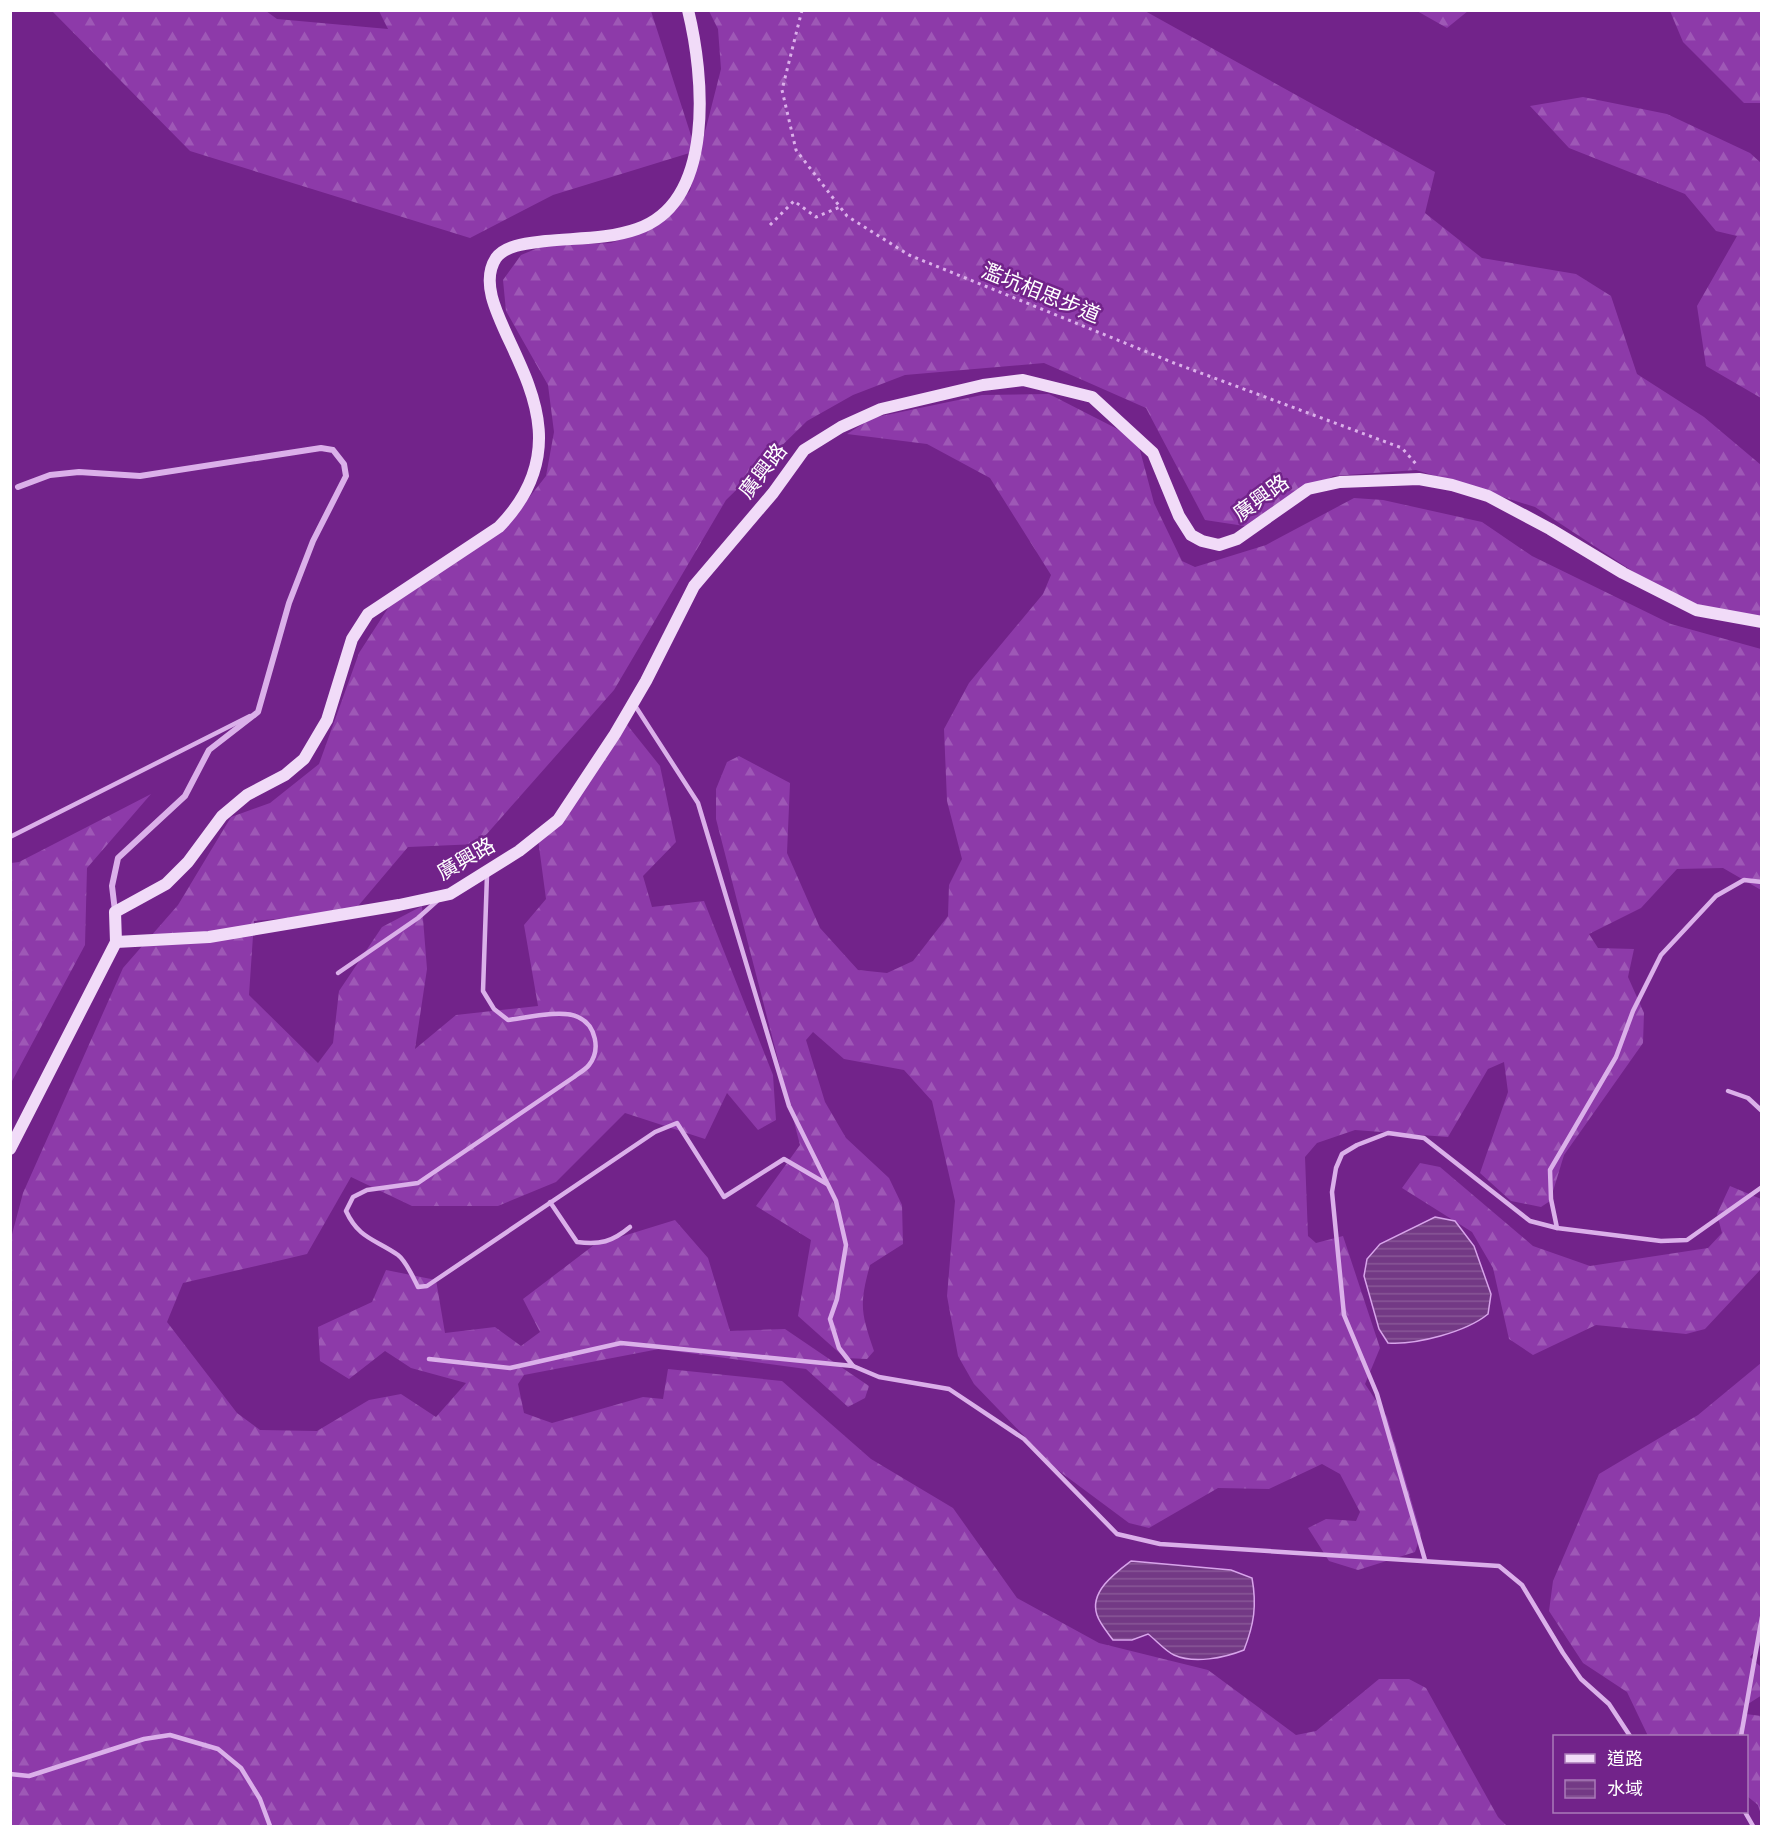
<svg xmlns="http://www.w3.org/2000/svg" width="1772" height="1837" viewBox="0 0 1772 1837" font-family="'DM Sans','Noto Sans TC',sans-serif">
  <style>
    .forest { fill: url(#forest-firs) }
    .water { fill: url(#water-rules); stroke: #d8a4eb; stroke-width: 1.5 }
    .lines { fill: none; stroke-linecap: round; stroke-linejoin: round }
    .path { stroke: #dbb0ea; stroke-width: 3; stroke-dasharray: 3 4.5; stroke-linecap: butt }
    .lane { stroke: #dbb0ea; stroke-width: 4.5 }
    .street { stroke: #dbb0ea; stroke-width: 6 }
    .secondary { stroke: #f1dbf8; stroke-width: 12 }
    .labels { text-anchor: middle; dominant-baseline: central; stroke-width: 5; stroke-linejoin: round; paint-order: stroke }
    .street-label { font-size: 21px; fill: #fff; stroke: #72238a }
  </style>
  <defs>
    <pattern id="forest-firs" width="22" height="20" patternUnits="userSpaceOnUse" patternTransform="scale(1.5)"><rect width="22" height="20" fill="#8d3aa9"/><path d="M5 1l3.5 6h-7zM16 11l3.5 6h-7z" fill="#9e58b6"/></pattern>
    <pattern id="water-rules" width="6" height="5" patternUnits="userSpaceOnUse" patternTransform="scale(1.5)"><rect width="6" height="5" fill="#733985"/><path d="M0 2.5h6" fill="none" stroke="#885797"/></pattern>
  </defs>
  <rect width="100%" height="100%" fill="#72238a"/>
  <g class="forest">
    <path d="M52,11H266L277,19L388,29L379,11H651L696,151L553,195L470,238L190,151Z"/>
    <path d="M709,11H1145L1435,172L1425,213L1482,258L1576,274L1611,296L1637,374L1704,417L1761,465V625L1687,607L1535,507L1416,470L1333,476L1251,527L1205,520L1146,408L1044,363L905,375L853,395L807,421L726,500L614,690L478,844L408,847L353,912L254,921L249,995L318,1063L333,1043L339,991L382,927L422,906L427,969L415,1049L456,1015L538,1006L524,925L546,899L538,839L624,721L660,766L676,842L643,876L652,907L704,901L773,1075L776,1120L758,1130L727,1093L705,1139L625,1113L556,1182L498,1206H412L351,1177L307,1254L183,1283L167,1322L237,1413L260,1430L317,1431L369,1400L401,1394L436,1417L466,1383L411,1368L385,1351L349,1379L320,1361L318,1327L372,1302L386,1270L436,1280L445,1333L495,1327L521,1346L540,1332L523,1299L594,1245L675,1220L708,1258L730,1331L785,1329L869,1386L865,1398L848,1407L806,1369L659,1349L524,1375L518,1384L524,1413L552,1423L643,1397L663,1399L668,1369L782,1381L871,1459L953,1508L1017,1598L1099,1643L1208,1670L1296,1735L1316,1731L1379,1679H1409L1426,1688L1498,1817L1507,1826H11L10,1242L23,1193L123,968L178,905L231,817L270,803L319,764L359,653L390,605L439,565L502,532L546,476L554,432L548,385L506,311L503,280L521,255L543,246L611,243L652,228L690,191L721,69L718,29Z"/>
    <path d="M1417,11L1468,10V11L1447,28Z"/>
    <path d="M1670,11H1761V103H1744L1683,42Z"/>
    <path d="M1583,97L1667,114L1750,153L1761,163V398L1706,366L1697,306L1737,236L1716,231L1685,194L1569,148L1530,106Z"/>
    <path d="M1049,394L1137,439L1154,503L1182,561L1195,567L1266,545L1354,498L1383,500L1482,522L1532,556L1671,624L1761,649V890L1723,868L1677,869L1641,908L1589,934L1598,948L1634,949L1628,977L1644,1013L1643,1043L1564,1155L1550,1201L1541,1207L1511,1201L1480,1173L1508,1092L1504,1062L1488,1069L1448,1137L1355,1130L1317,1143L1305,1157L1308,1236L1316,1243L1343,1236L1380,1348L1365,1384L1387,1417L1421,1534L1415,1552L1358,1570L1329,1561L1308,1528L1326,1519L1356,1521L1360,1512L1340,1474L1322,1464L1269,1489L1218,1488L1149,1528L1129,1523L1055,1468L974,1384L958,1356L947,1296L955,1201L932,1101L904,1070L844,1059L813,1032L806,1040L825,1102L846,1138L889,1178L902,1205L903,1244L870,1265C859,1305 861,1313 874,1351L867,1359L845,1358L798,1316L811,1240L756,1206L800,1145L716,819V789L727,762L739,756L790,783L787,853L820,928L858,970L887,973L913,961L948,916L949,885L962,859L947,801L944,729L969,683L1043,594L1051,575L990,478L927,444L847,434L872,418L982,395Z"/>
    <path d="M151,794L87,868L85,945L11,1083V863L19,862Z"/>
    <path d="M1420,1163L1440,1167L1533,1246L1590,1266L1708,1248L1722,1233L1717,1214L1730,1186L1761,1199V1269L1705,1329L1686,1334L1596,1325L1533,1355L1509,1339L1493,1268L1472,1232L1402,1188Z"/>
    <path d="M1761,1363L1762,1643L1750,1657L1761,1667L1762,1695L1748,1704L1746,1714L1761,1716V1815L1758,1805L1747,1796L1746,1736H1648L1627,1692L1583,1663L1549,1611L1553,1581L1599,1474L1698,1415Z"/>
  </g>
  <g class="water">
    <path d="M1435,1217L1455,1221L1474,1246L1491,1294L1488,1314C1466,1332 1416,1345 1388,1343L1379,1329L1364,1276L1367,1259L1380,1244Z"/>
    <path d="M1131,1561L1231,1570L1252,1578C1257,1606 1254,1624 1244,1650C1224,1658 1194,1664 1174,1655C1165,1651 1156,1640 1148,1634L1132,1640H1113C1108,1633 1100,1624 1097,1615C1089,1592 1115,1573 1131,1561Z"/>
  </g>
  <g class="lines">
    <g class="path">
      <path d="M802,10L782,90L796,150L847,216L909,255L1174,363L1402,448L1416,464"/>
      <path d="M770,225L794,201L816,217L840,207"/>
    </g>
    <g class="lane">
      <path d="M634,704L698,803L789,1106L836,1201L846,1245L837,1299L830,1319L839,1348L853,1366L879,1377L949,1389L1024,1439L1117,1534L1160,1544L1499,1566L1522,1585L1563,1653L1581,1679L1609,1704L1630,1736"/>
      <path d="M10,837L250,716"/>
      <path d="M487,875L483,991L494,1009L508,1020C525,1018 562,1009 578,1017C596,1025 601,1050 589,1065C585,1070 579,1073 574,1077L418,1183L367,1190L353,1197L346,1211C359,1239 375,1239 398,1255C406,1261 413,1277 418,1287L427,1286L655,1132L677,1123L724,1197L784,1159L827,1184"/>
      <path d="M338,973L418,918L437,901"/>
      <path d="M1728,1091L1748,1098L1762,1111"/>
      <path d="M550,1202L577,1242C600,1245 612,1242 630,1227"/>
      <path d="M1557,1228L1551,1199L1550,1170L1616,1057L1633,1011L1661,955L1716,896L1744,880L1762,882"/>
      <path d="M429,1359L510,1368L621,1343L853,1366"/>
      <path d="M1425,1560L1377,1394L1344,1315L1332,1192L1336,1168L1342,1154L1357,1145L1388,1133L1424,1138L1530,1221L1557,1228L1661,1241L1687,1240L1762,1187"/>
      <path d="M1741,1736L1762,1617"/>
      <path d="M10,1774L29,1776L144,1739L170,1735L218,1749L241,1768L260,1799L270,1826"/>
      <path d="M1745,1812L1753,1826"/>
    </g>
    <path class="street" d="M18,487L50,475L79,472L140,476L321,448L333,450L344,464L346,476L313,541L289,603L258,712L209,750L185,796L118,858L112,886L115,911"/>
    <g class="secondary">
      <path d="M116,942L209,937L399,905L450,894L519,851L558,820L615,734L646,681L694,586L773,493L804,450L841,427L881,409L983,385L1023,380L1092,397L1153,453L1179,516L1191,535L1202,541L1219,545L1237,539L1308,489L1340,482L1419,479L1452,485L1488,496L1550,529L1623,573L1696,610L1762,622"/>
      <path d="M10,1149L116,942L115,912L166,884L188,862L222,816L247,795L285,775L304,759L327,720L352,639L368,614L499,527C607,416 458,316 496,258C506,244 531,243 546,241C575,238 609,239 637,229C716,202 704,75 688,10"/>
    </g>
  </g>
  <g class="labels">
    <g class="street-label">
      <text transform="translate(1041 293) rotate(22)">濫坑相思步道</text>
      <text transform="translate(763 471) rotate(-52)">廣興路</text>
      <text transform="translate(1261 498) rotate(-36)">廣興路</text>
      <text transform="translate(466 859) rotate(-30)">廣興路</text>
    </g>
  </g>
  <rect width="1772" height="1837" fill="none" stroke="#ffffff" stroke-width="24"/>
  <rect x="1553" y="1735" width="195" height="78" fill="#72238a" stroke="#aa7bb9" stroke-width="1.5"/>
  <rect x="1565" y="1754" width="30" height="9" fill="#f1dbf8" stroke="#aa7bb9" stroke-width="1.5"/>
  <text x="1607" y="1765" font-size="18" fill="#ffffff">道路</text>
  <rect x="1565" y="1780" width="30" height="18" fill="url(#water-rules)" stroke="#aa7bb9" stroke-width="1.5"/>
  <text x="1607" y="1795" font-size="18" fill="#ffffff">水域</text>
</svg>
